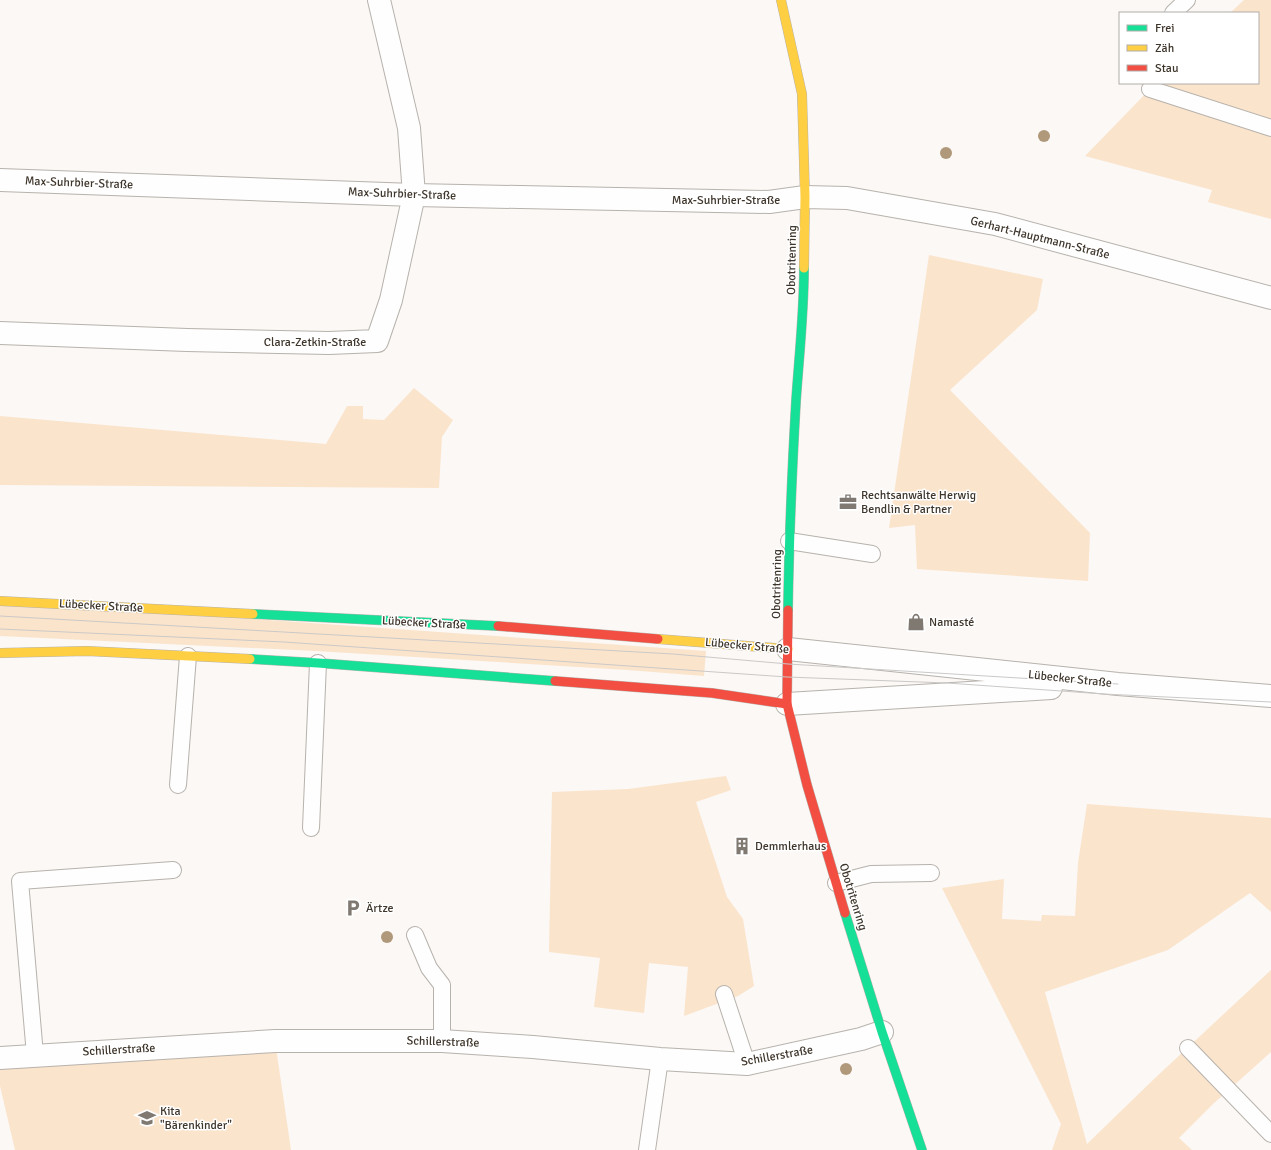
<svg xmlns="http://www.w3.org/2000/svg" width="1271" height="1150" viewBox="0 0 1271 1150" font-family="Signika,sans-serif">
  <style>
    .green { fill: #fbe4cc }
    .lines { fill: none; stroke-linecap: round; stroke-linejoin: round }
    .lane-casing { stroke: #b7b2ac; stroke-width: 18 }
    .street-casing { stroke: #b7b2ac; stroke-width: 24 }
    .fast-casing { stroke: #b7b2ac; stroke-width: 10 }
    .slow-casing { stroke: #b7b2ac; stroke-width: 10 }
    .jam-casing { stroke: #b7b2ac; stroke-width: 10 }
    .lane { stroke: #fefefe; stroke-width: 16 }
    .street { stroke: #fefefe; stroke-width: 22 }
    .fast { stroke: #16e098; stroke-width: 9 }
    .slow { stroke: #ffcf43; stroke-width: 9 }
    .jam { stroke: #f24e42; stroke-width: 9 }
    .tram { stroke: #cbc9c8; stroke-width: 1 }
    .tree { fill: #b0987b }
    .labels { text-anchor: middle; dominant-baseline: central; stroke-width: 3; stroke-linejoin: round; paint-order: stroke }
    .street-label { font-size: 12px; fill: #3e352b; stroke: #fff }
    .poi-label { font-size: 12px; fill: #3e352b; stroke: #fff; text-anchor: start }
  </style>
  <rect width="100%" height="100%" fill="#fbf8f5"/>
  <g class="green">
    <path d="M1244,0H1271V219L1208,202L1212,190L1085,156L1156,83H1258V13H1230Z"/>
    <path d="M929,255L1043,279L1037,310L950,390L1090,533L1088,581L917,569L915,525L889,528Z"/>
    <path d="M414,388L453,420L442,437L439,488L0,485V416L326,444L347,406H363V419L384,420Z"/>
    <path d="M0,601L706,651L704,676L627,670L316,651L0,636Z"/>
    <path d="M726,776L731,790L696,802L727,897L743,919L754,986L738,996L684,1016L688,967L649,963L644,1013L594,1007L600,958L549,952L552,792L628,789Z"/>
    <path d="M1087,804L1271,818V912L1250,893L1168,950L1045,992L1087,1144L1154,1079L1271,970V1052L1213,1104L1179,1138L1192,1150H1052L1061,1124L942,888L1004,879L1002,919L1041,921L1042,915L1075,916L1078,863Z"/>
    <path d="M275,1041L291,1150H15L0,1086V1058Z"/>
  </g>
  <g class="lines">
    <g class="lane-casing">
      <g id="lane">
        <path d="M1173,13L1187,0"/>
        <path d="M1150,89L1271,128"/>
        <path d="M789,541L872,554"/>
        <path d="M178,785L188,656"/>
        <path d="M311,828L318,663"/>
        <path d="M836,883L871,874L931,873"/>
        <path d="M415,935L429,968L442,985V1041"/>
        <path d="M724,994L747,1064"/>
        <path d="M1188,1048L1271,1134"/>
        <path d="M35,1055L20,881L173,870"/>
        <path d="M647,1150L660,1059"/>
      </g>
    </g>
    <g class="street-casing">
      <g id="street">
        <path d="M0,180L414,195L769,202L805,197L847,198L995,224L1271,298"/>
        <path d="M0,333L187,340L329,343L377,341L391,300L414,195L409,128L379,0"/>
        <path d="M788,649L1118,684L1271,696"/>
        <path d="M787,704L1051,688"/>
        <path d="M0,1058L275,1041H442L533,1047L660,1059L747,1064L861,1039L882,1032"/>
      </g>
    </g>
    <g class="fast-casing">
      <g id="fast">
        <path d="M788,610C789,541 792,471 796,401C799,357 804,313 804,268"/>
        <path d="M253,614L498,626"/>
        <path d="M250,659L318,663L555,681"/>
        <path d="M845,913L882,1032L922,1150"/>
      </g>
    </g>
    <g class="slow-casing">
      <g id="slow">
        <path d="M781,0L802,94L805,197L804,268"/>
        <path d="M0,601L253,614"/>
        <path d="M658,639L788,649"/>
        <path d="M0,653L87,651L250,659"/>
      </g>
    </g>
    <g class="jam-casing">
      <g id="jam">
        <path d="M788,610L787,704L807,785L845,913"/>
        <path d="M498,626L658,639"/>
        <path d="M555,681L712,693L787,704"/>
      </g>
    </g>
    <use href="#lane" class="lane"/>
    <use href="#street" class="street"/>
    <use href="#fast" class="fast"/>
    <use href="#slow" class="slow"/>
    <use href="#jam" class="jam"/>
    <g class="tram">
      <path d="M0,616L673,654L788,664L1118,684"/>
      <path d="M0,629L284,642L787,677L947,683L1104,694L1271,702"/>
    </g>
  </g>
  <g class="tree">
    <circle cx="1044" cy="136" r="6"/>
    <circle cx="946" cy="153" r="6"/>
    <circle cx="387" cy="937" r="6"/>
    <circle cx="846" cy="1069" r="6"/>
  </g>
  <defs>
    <g id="office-bare" transform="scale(1.38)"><path d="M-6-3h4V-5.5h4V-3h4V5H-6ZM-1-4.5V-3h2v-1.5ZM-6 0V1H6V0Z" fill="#807972" stroke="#fff" stroke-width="2.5" paint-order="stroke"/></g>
    <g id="shop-bare" transform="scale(1.38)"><path d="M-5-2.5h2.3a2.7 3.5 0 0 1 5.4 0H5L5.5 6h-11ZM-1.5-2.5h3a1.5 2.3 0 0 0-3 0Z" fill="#807972" stroke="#fff" stroke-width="2.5" paint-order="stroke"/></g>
    <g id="building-bare" transform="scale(1.38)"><path d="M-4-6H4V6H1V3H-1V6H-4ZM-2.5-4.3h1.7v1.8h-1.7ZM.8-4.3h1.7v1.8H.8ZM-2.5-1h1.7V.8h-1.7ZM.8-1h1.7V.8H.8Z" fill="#807972" stroke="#fff" stroke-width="2.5" paint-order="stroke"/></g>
    <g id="parking-bare" transform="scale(1.38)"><path d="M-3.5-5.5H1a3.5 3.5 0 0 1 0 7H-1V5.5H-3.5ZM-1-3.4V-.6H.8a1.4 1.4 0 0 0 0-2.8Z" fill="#807972" stroke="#fff" stroke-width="2.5" paint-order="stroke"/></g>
    <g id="school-bare" transform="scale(1.38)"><path d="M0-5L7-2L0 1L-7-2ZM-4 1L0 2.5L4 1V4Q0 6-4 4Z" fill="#807972" stroke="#fff" stroke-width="2.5" paint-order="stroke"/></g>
  </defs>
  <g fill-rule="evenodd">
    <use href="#office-bare" x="848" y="502"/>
    <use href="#shop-bare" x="916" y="622"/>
    <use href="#building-bare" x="742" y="846"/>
    <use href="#parking-bare" x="353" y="908"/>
    <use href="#school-bare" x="147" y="1118"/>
  </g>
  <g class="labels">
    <g class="street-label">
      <text transform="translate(79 183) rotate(2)">Max-Suhrbier-Straße</text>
      <text transform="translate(402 194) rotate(2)">Max-Suhrbier-Straße</text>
      <text x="726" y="200">Max-Suhrbier-Straße</text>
      <text transform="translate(1040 238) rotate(14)">Gerhart-Hauptmann-Straße</text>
      <text transform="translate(792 260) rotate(-89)">Obotritenring</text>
      <text x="315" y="342">Clara-Zetkin-Straße</text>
      <text transform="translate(777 584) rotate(-89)">Obotritenring</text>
      <text transform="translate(101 606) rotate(3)">Lübecker Straße</text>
      <text transform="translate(424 623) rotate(3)">Lübecker Straße</text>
      <text transform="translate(747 646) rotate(5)">Lübecker Straße</text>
      <text transform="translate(1070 679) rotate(6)">Lübecker Straße</text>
      <text transform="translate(853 897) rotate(73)">Obotritenring</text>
      <text transform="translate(443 1042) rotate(2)">Schillerstraße</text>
      <text transform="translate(119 1050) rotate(-3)">Schillerstraße</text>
      <text transform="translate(777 1056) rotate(-10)">Schillerstraße</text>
    </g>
    <g class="poi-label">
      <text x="861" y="495">Rechtsanwälte Herwig<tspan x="861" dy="14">Bendlin &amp; Partner</tspan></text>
      <text x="929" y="622">Namasté</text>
      <text x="755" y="846">Demmlerhaus</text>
      <text x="366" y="908">Ärtze</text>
      <text x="160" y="1111">Kita<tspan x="160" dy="14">"Bärenkinder"</tspan></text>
    </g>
  </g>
  <rect x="1119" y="12" width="140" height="72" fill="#ffffff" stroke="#b2aeaa"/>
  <rect x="1127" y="25" width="20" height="6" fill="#16e098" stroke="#b2aeaa"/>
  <text x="1155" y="32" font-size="12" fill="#3e352b">Frei</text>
  <rect x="1127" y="45" width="20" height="6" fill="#ffcf43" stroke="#b2aeaa"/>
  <text x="1155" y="52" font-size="12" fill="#3e352b">Zäh</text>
  <rect x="1127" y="65" width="20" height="6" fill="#f24e42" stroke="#b2aeaa"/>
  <text x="1155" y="72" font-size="12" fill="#3e352b">Stau</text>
</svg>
